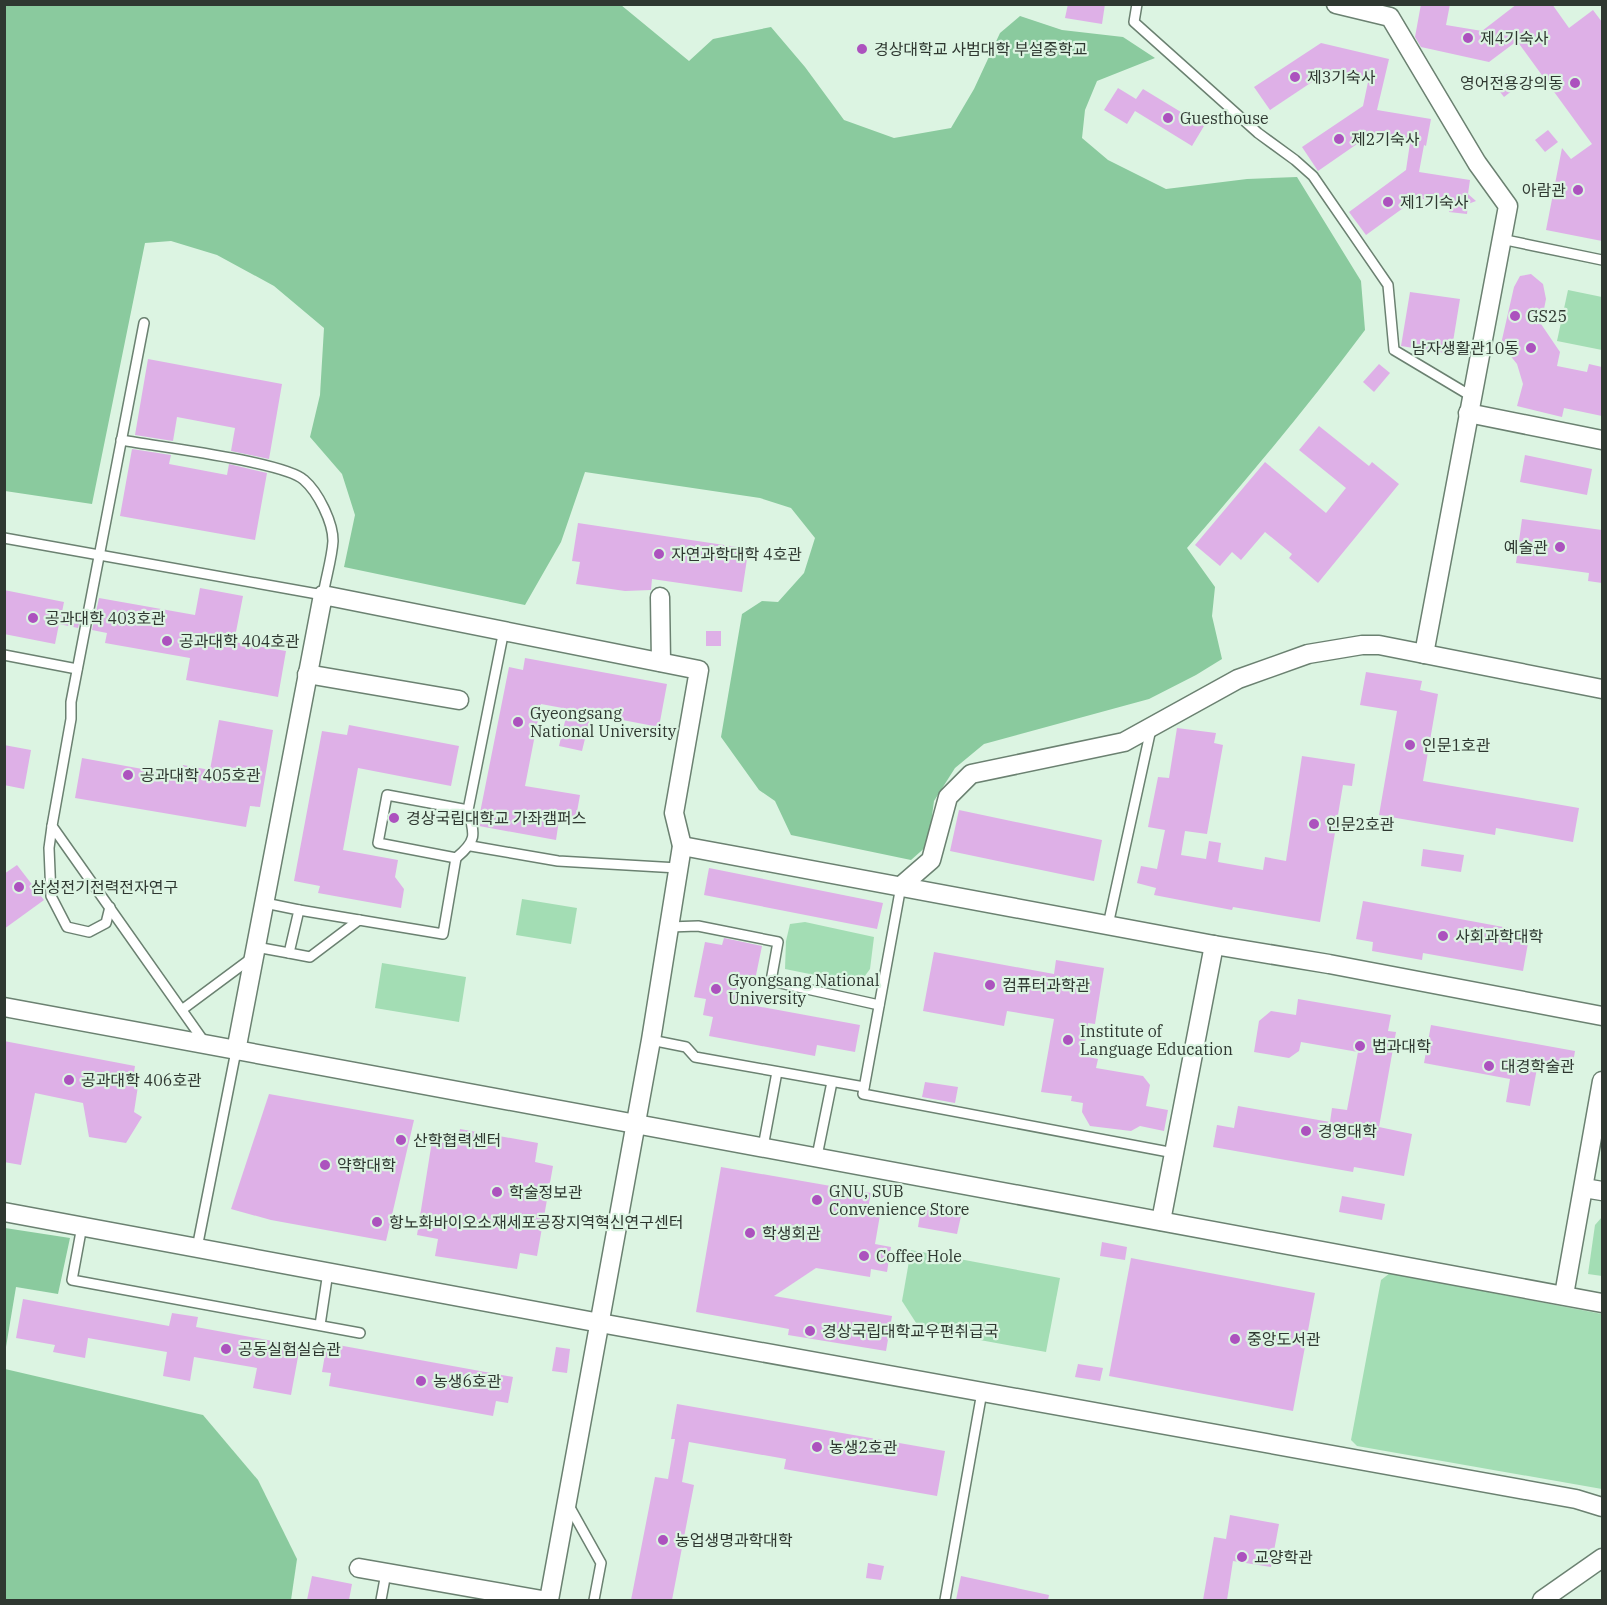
<svg xmlns="http://www.w3.org/2000/svg" width="1607" height="1605" viewBox="0 0 1607 1605" font-family="'IBM Plex Serif','Noto Sans KR',serif">
  <style>
    .green { fill: #a3ddb4 }
    .forest { fill: #8aca9e }
    .building { fill: #deb0e7 }
    .lines { fill: none; stroke-linecap: round; stroke-linejoin: round }
    .lane-casing { stroke: #6b8171; stroke-width: 12 }
    .street-casing { stroke: #6b8171; stroke-width: 21 }
    .lane { stroke: #fff; stroke-width: 9 }
    .street { stroke: #fff; stroke-width: 18 }
    .poi-dot { fill: #ac52be; stroke: #dcf4e2; stroke-width: 2 }
    .labels { text-anchor: middle; dominant-baseline: central; stroke-width: 4.5; stroke-linejoin: round; paint-order: stroke }
    .poi-label { font-size: 16px; fill: #2f3831; stroke: #dcf4e2; text-anchor: start }
  </style>
  <rect width="100%" height="100%" fill="#dcf4e2"/>
  <g class="green">
    <path d="M1568,290L1602,297V350L1557,341Z"/>
    <path d="M522,899L577,908L571,944L516,935Z"/>
    <path d="M805,922L874,937L870,969L859,984L785,969L786,941L790,924Z"/>
    <path d="M382,963L466,977L459,1022L375,1008Z"/>
    <path d="M1602,1217V1276L1588,1274L1595,1225Z"/>
    <path d="M911,1250L1060,1278L1046,1352L920,1329L902,1301Z"/>
    <path d="M1390,1273L1602,1314V1489L1357,1446L1351,1440L1381,1280Z"/>
  </g>
  <g class="forest">
    <path d="M4,5H621L689,61L713,39L771,27L805,67L844,120L894,138L951,128L974,89L1000,33L1020,16L1062,30L1123,37L1155,58L1097,81L1085,110L1082,138L1108,160L1166,189L1247,179L1297,177L1361,281L1365,330C1309,405 1249,477 1187,548L1215,587L1212,616L1222,659L1196,675L1149,699L984,744L955,768L934,801L928,845L911,860L791,835L775,801L759,790L721,737L742,614L762,601L778,602L804,573L815,538L791,508L760,498L585,472L561,542L525,605L344,567L355,515L342,474L310,437L320,395L324,328L274,286L217,255L171,241L145,243L92,504L5,491Z"/>
    <path d="M5,1228L70,1238L58,1294L16,1287L5,1353Z"/>
    <path d="M5,1369L203,1415L258,1480L297,1559L291,1600H5Z"/>
  </g>
  <g class="building">
    <path d="M1068,4H1105L1102,24L1065,18Z"/>
    <path d="M1421,4H1450L1446,25L1482,31L1517,4H1552L1569,28L1593,10L1602,22V241L1546,230L1562,148L1571,159L1592,144L1517,41L1489,62L1421,47L1415,37Z"/>
    <path d="M1321,43L1389,59L1377,110L1431,119L1426,146L1424,145L1419,172L1470,180L1468,194L1476,201L1468,204L1467,214L1449,212L1450,203L1417,198L1366,235L1349,212L1406,170L1410,143L1370,135L1318,171L1302,147L1363,106L1368,82L1327,72L1270,110L1254,87Z"/>
    <path d="M1507,74L1517,87L1504,97L1494,84Z"/>
    <path d="M1118,88L1136,99L1143,89L1204,126L1192,146L1135,111L1127,124L1104,110Z"/>
    <path d="M1548,130L1558,142L1545,152L1535,140Z"/>
    <path d="M1531,274L1543,284L1546,299L1541,324L1560,352L1557,366L1587,372L1589,364L1602,367V416L1564,408L1562,417L1517,406L1523,384L1517,364L1501,344L1514,287L1520,276Z"/>
    <path d="M1410,292L1460,299L1451,354L1401,346Z"/>
    <path d="M148,359L282,384L269,459L231,451L235,428L177,417L173,441L135,435Z"/>
    <path d="M1379,364L1390,373L1374,392L1363,382Z"/>
    <path d="M1319,426L1369,466L1372,462L1399,484L1318,583L1289,558L1292,554L1265,532L1241,560L1232,552L1220,566L1195,545L1265,462L1326,513L1346,488L1299,450Z"/>
    <path d="M132,449L171,455L169,464L227,475L229,464L267,473L255,540L120,516Z"/>
    <path d="M1525,455L1592,469L1587,495L1520,482Z"/>
    <path d="M1522,519L1602,530V583L1588,581L1589,573L1516,563Z"/>
    <path d="M578,523L744,548L747,559L742,592L652,579L651,590L625,591L576,584L580,562L572,561Z"/>
    <path d="M200,588L243,596L234,642L286,651L278,697L186,680L190,658L105,643L107,633L92,630L99,598L195,615Z"/>
    <path d="M4,590L64,602L62,612L81,615L78,628L59,624L55,644L4,634Z"/>
    <rect x="706" y="631" width="15" height="15"/>
    <path d="M525,658L667,684L659,727L591,714L582,751L559,746L568,709L541,704L525,786L580,795L575,823L559,820L556,840L479,826L478,823L509,667L523,670Z"/>
    <path d="M1366,672L1422,681L1420,690L1438,694L1423,781L1579,808L1573,842L1496,828L1495,835L1379,815L1397,711L1360,705Z"/>
    <path d="M219,720L273,730L260,807L250,806L246,827L75,798L82,758L181,776L183,765L210,770Z"/>
    <path d="M349,725L459,746L451,786L358,768L343,850L398,860L395,877L404,889L401,908L318,893L320,886L294,881L322,731L347,735Z"/>
    <path d="M1177,728L1216,733L1214,743L1223,745L1207,834L1185,831L1181,855L1206,859L1209,841L1221,843L1218,862L1263,870L1265,857L1286,861L1302,756L1355,764L1352,786L1343,785L1320,922L1233,907L1232,910L1154,895L1156,888L1137,883L1141,866L1157,869L1165,830L1148,827L1158,777L1169,778Z"/>
    <path d="M4,745L31,750L24,789L4,785Z"/>
    <path d="M959,810L1102,840L1094,881L950,851Z"/>
    <path d="M1423,849L1464,855L1461,872L1421,866Z"/>
    <path d="M17,865L44,900L4,929V874Z"/>
    <path d="M709,868L883,903L877,929L704,895Z"/>
    <path d="M1363,901L1530,932L1523,971L1423,953L1422,960L1372,951L1373,942L1356,939Z"/>
    <path d="M724,938L762,946L755,980L739,977L734,1002L860,1025L855,1052L817,1045L815,1056L709,1036L713,1017L703,1015L706,999L694,997L705,942L722,945Z"/>
    <path d="M934,952L1054,974L1056,960L1104,968L1095,1024L1088,1023L1083,1056L1098,1059L1096,1068L1143,1076L1150,1085L1146,1106L1168,1110L1164,1131L1140,1126L1131,1131L1090,1126L1082,1112L1083,1103L1071,1101L1072,1096L1041,1092L1054,1019L1007,1011L1004,1026L923,1011Z"/>
    <path d="M1298,999L1391,1015L1388,1031L1396,1032L1379,1127L1412,1134L1404,1176L1354,1167L1353,1172L1213,1147L1217,1125L1234,1128L1238,1106L1330,1122L1332,1108L1347,1110L1358,1052L1301,1042L1299,1051L1289,1058L1254,1052L1259,1021L1271,1011L1296,1015Z"/>
    <path d="M1431,1025L1575,1051L1572,1069L1538,1063L1530,1106L1506,1102L1510,1079L1424,1063Z"/>
    <path d="M4,1041L135,1066L132,1085L138,1086L134,1112L142,1117L126,1143L89,1137L83,1103L35,1093L21,1165L4,1162Z"/>
    <path d="M925,1082L958,1087L955,1103L922,1097Z"/>
    <path d="M269,1094L414,1120L386,1241L271,1220L231,1209Z"/>
    <path d="M460,1129L538,1143L535,1162L553,1166L537,1256L520,1253L517,1269L435,1256L438,1239L417,1235L432,1141L457,1145Z"/>
    <path d="M721,1167L871,1193L867,1213L880,1215L875,1244L891,1247L887,1272L871,1269L870,1277L816,1268L774,1296L892,1316L886,1351L788,1335L789,1329L696,1312Z"/>
    <path d="M1342,1196L1385,1204L1382,1220L1339,1212Z"/>
    <path d="M921,1209L961,1216L957,1234L918,1227Z"/>
    <path d="M1102,1242L1127,1247L1125,1260L1100,1256Z"/>
    <path d="M1131,1258L1315,1293L1293,1411L1109,1376Z"/>
    <path d="M23,1299L169,1326L172,1313L198,1317L196,1327L300,1346L291,1395L253,1388L257,1368L194,1357L190,1381L163,1376L167,1352L88,1338L85,1358L53,1352L55,1345L16,1338Z"/>
    <path d="M327,1343L513,1377L508,1403L496,1401L493,1416L329,1386L331,1373L322,1372Z"/>
    <path d="M556,1347L570,1349L567,1373L552,1371Z"/>
    <path d="M1078,1364L1103,1368L1100,1381L1075,1377Z"/>
    <path d="M677,1404L945,1451L937,1496L784,1469L786,1459L689,1442L682,1482L694,1485L672,1600H631L655,1477L668,1479L675,1439H671Z"/>
    <path d="M1230,1515L1279,1524L1271,1567L1233,1561L1227,1600H1203L1214,1537L1226,1539Z"/>
    <path d="M868,1563L884,1566L881,1580L866,1578Z"/>
    <path d="M312,1576L352,1584L349,1600H307Z"/>
    <path d="M961,1576L1049,1595L1048,1600H956Z"/>
  </g>
  <g class="lines">
    <g class="lane-casing">
      <g id="lane">
        <path d="M1137,4L1134,22L1258,133L1295,160L1313,176L1388,285L1394,350L1471,396"/>
        <path d="M1501,239L1602,260"/>
        <path d="M144,323L71,702V719L52,826L205,1043"/>
        <path d="M4,538L323,595C326,577 332,558 333,541C333,522 318,492 304,480C285,462 154,446 121,440"/>
        <path d="M4,655L77,669"/>
        <path d="M468,810L387,795L378,843L456,858C477,841 475,835 468,810L504,630"/>
        <path d="M52,826L49,848L51,896L67,927L89,932L106,923L110,907"/>
        <path d="M471,846L558,861L678,868"/>
        <path d="M901,886L863,1094L1174,1153"/>
        <path d="M265,903L299,910L289,953L310,957L359,920L443,934L456,858"/>
        <path d="M299,910L359,920"/>
        <path d="M1108,925L1151,729"/>
        <path d="M669,927L698,926L778,942L771,981L879,1005"/>
        <path d="M256,947L289,953"/>
        <path d="M183,1009L253,957"/>
        <path d="M651,1040L686,1047L695,1057L864,1087"/>
        <path d="M763,1147L777,1072"/>
        <path d="M817,1156L832,1082"/>
        <path d="M82,1226L72,1280L360,1333"/>
        <path d="M197,1248L236,1051"/>
        <path d="M320,1325L328,1272"/>
        <path d="M568,1504L601,1563L594,1600"/>
        <path d="M381,1600L386,1573"/>
        <path d="M945,1600L982,1392"/>
      </g>
    </g>
    <g class="street-casing">
      <g id="street">
        <path d="M1336,4L1390,17L1477,163L1508,206L1424,654"/>
        <path d="M1468,413L1602,440"/>
        <path d="M660,597L661,662"/>
        <path d="M307,674L459,700"/>
        <path d="M682,846L1214,945L1329,964L1602,1016"/>
        <path d="M901,886L931,860L948,797L971,774L1124,742L1238,679L1308,654L1362,645H1379L1602,689"/>
        <path d="M4,1007L1602,1303"/>
        <path d="M236,1051L323,595L699,670L674,813L682,846L651,1040L549,1600"/>
        <path d="M1584,1188L1602,1191"/>
        <path d="M4,1212L600,1323L1576,1499L1602,1507"/>
        <path d="M1161,1221L1214,945"/>
        <path d="M1564,1295L1602,1081"/>
        <path d="M359,1568L542,1600"/>
        <path d="M1542,1600L1602,1558"/>
      </g>
    </g>
    <use href="#lane" class="lane"/>
    <use href="#street" class="street"/>
  </g>
  <g class="poi-dot">
    <circle cx="1468" cy="38" r="6"/>
    <circle cx="862" cy="49" r="6"/>
    <circle cx="1295" cy="77" r="6"/>
    <circle cx="1575" cy="83" r="6"/>
    <circle cx="1168" cy="118" r="6"/>
    <circle cx="1339" cy="139" r="6"/>
    <circle cx="1578" cy="190" r="6"/>
    <circle cx="1388" cy="202" r="6"/>
    <circle cx="1515" cy="316" r="6"/>
    <circle cx="1531" cy="348" r="6"/>
    <circle cx="1560" cy="547" r="6"/>
    <circle cx="659" cy="554" r="6"/>
    <circle cx="33" cy="618" r="6"/>
    <circle cx="167" cy="641" r="6"/>
    <circle cx="518" cy="722" r="6"/>
    <circle cx="1410" cy="745" r="6"/>
    <circle cx="128" cy="775" r="6"/>
    <circle cx="394" cy="818" r="6"/>
    <circle cx="1314" cy="824" r="6"/>
    <circle cx="19" cy="887" r="6"/>
    <circle cx="1443" cy="936" r="6"/>
    <circle cx="990" cy="985" r="6"/>
    <circle cx="716" cy="989" r="6"/>
    <circle cx="1068" cy="1040" r="6"/>
    <circle cx="1360" cy="1046" r="6"/>
    <circle cx="1489" cy="1066" r="6"/>
    <circle cx="69" cy="1080" r="6"/>
    <circle cx="1306" cy="1131" r="6"/>
    <circle cx="401" cy="1140" r="6"/>
    <circle cx="325" cy="1165" r="6"/>
    <circle cx="497" cy="1192" r="6"/>
    <circle cx="817" cy="1200" r="6"/>
    <circle cx="377" cy="1222" r="6"/>
    <circle cx="750" cy="1233" r="6"/>
    <circle cx="864" cy="1256" r="6"/>
    <circle cx="810" cy="1331" r="6"/>
    <circle cx="1235" cy="1339" r="6"/>
    <circle cx="226" cy="1349" r="6"/>
    <circle cx="421" cy="1381" r="6"/>
    <circle cx="817" cy="1447" r="6"/>
    <circle cx="663" cy="1540" r="6"/>
    <circle cx="1242" cy="1557" r="6"/>
  </g>
  <g class="labels">
    <g class="poi-label">
      <text x="1480" y="38">제4기숙사</text>
      <text x="874" y="49">경상대학교 사범대학 부설중학교</text>
      <text x="1307" y="77">제3기숙사</text>
      <text x="1563" y="83" text-anchor="end">영어전용강의동</text>
      <text x="1180" y="118">Guesthouse</text>
      <text x="1351" y="139">제2기숙사</text>
      <text x="1566" y="190" text-anchor="end">아람관</text>
      <text x="1400" y="202">제1기숙사</text>
      <text x="1527" y="316">GS25</text>
      <text x="1519" y="348" text-anchor="end">남자생활관10동</text>
      <text x="1548" y="547" text-anchor="end">예술관</text>
      <text x="671" y="554">자연과학대학 4호관</text>
      <text x="45" y="618">공과대학 403호관</text>
      <text x="179" y="641">공과대학 404호관</text>
      <text x="530" y="713">Gyeongsang<tspan x="530" dy="18">National University</tspan></text>
      <text x="1422" y="745">인문1호관</text>
      <text x="140" y="775">공과대학 405호관</text>
      <text x="406" y="818">경상국립대학교 가좌캠퍼스</text>
      <text x="1326" y="824">인문2호관</text>
      <text x="31" y="887">삼성전기전력전자연구</text>
      <text x="1455" y="936">사회과학대학</text>
      <text x="728" y="980">Gyongsang National<tspan x="728" dy="18">University</tspan></text>
      <text x="1002" y="985">컴퓨터과학관</text>
      <text x="1080" y="1031">Institute of<tspan x="1080" dy="18">Language Education</tspan></text>
      <text x="1372" y="1046">법과대학</text>
      <text x="1501" y="1066">대경학술관</text>
      <text x="81" y="1080">공과대학 406호관</text>
      <text x="1318" y="1131">경영대학</text>
      <text x="413" y="1140">산학협력센터</text>
      <text x="337" y="1165">약학대학</text>
      <text x="829" y="1191">GNU, SUB<tspan x="829" dy="18">Convenience Store</tspan></text>
      <text x="509" y="1192">학술정보관</text>
      <text x="389" y="1222">항노화바이오소재세포공장지역혁신연구센터</text>
      <text x="762" y="1233">학생회관</text>
      <text x="876" y="1256">Coffee Hole</text>
      <text x="822" y="1331">경상국립대학교우편취급국</text>
      <text x="1247" y="1339">중앙도서관</text>
      <text x="238" y="1349">공동실험실습관</text>
      <text x="433" y="1381">농생6호관</text>
      <text x="829" y="1447">농생2호관</text>
      <text x="675" y="1540">농업생명과학대학</text>
      <text x="1254" y="1557">교양학관</text>
    </g>
  </g>
  <rect width="1607" height="1605" fill="none" stroke="#2f3831" stroke-width="12"/>
</svg>
